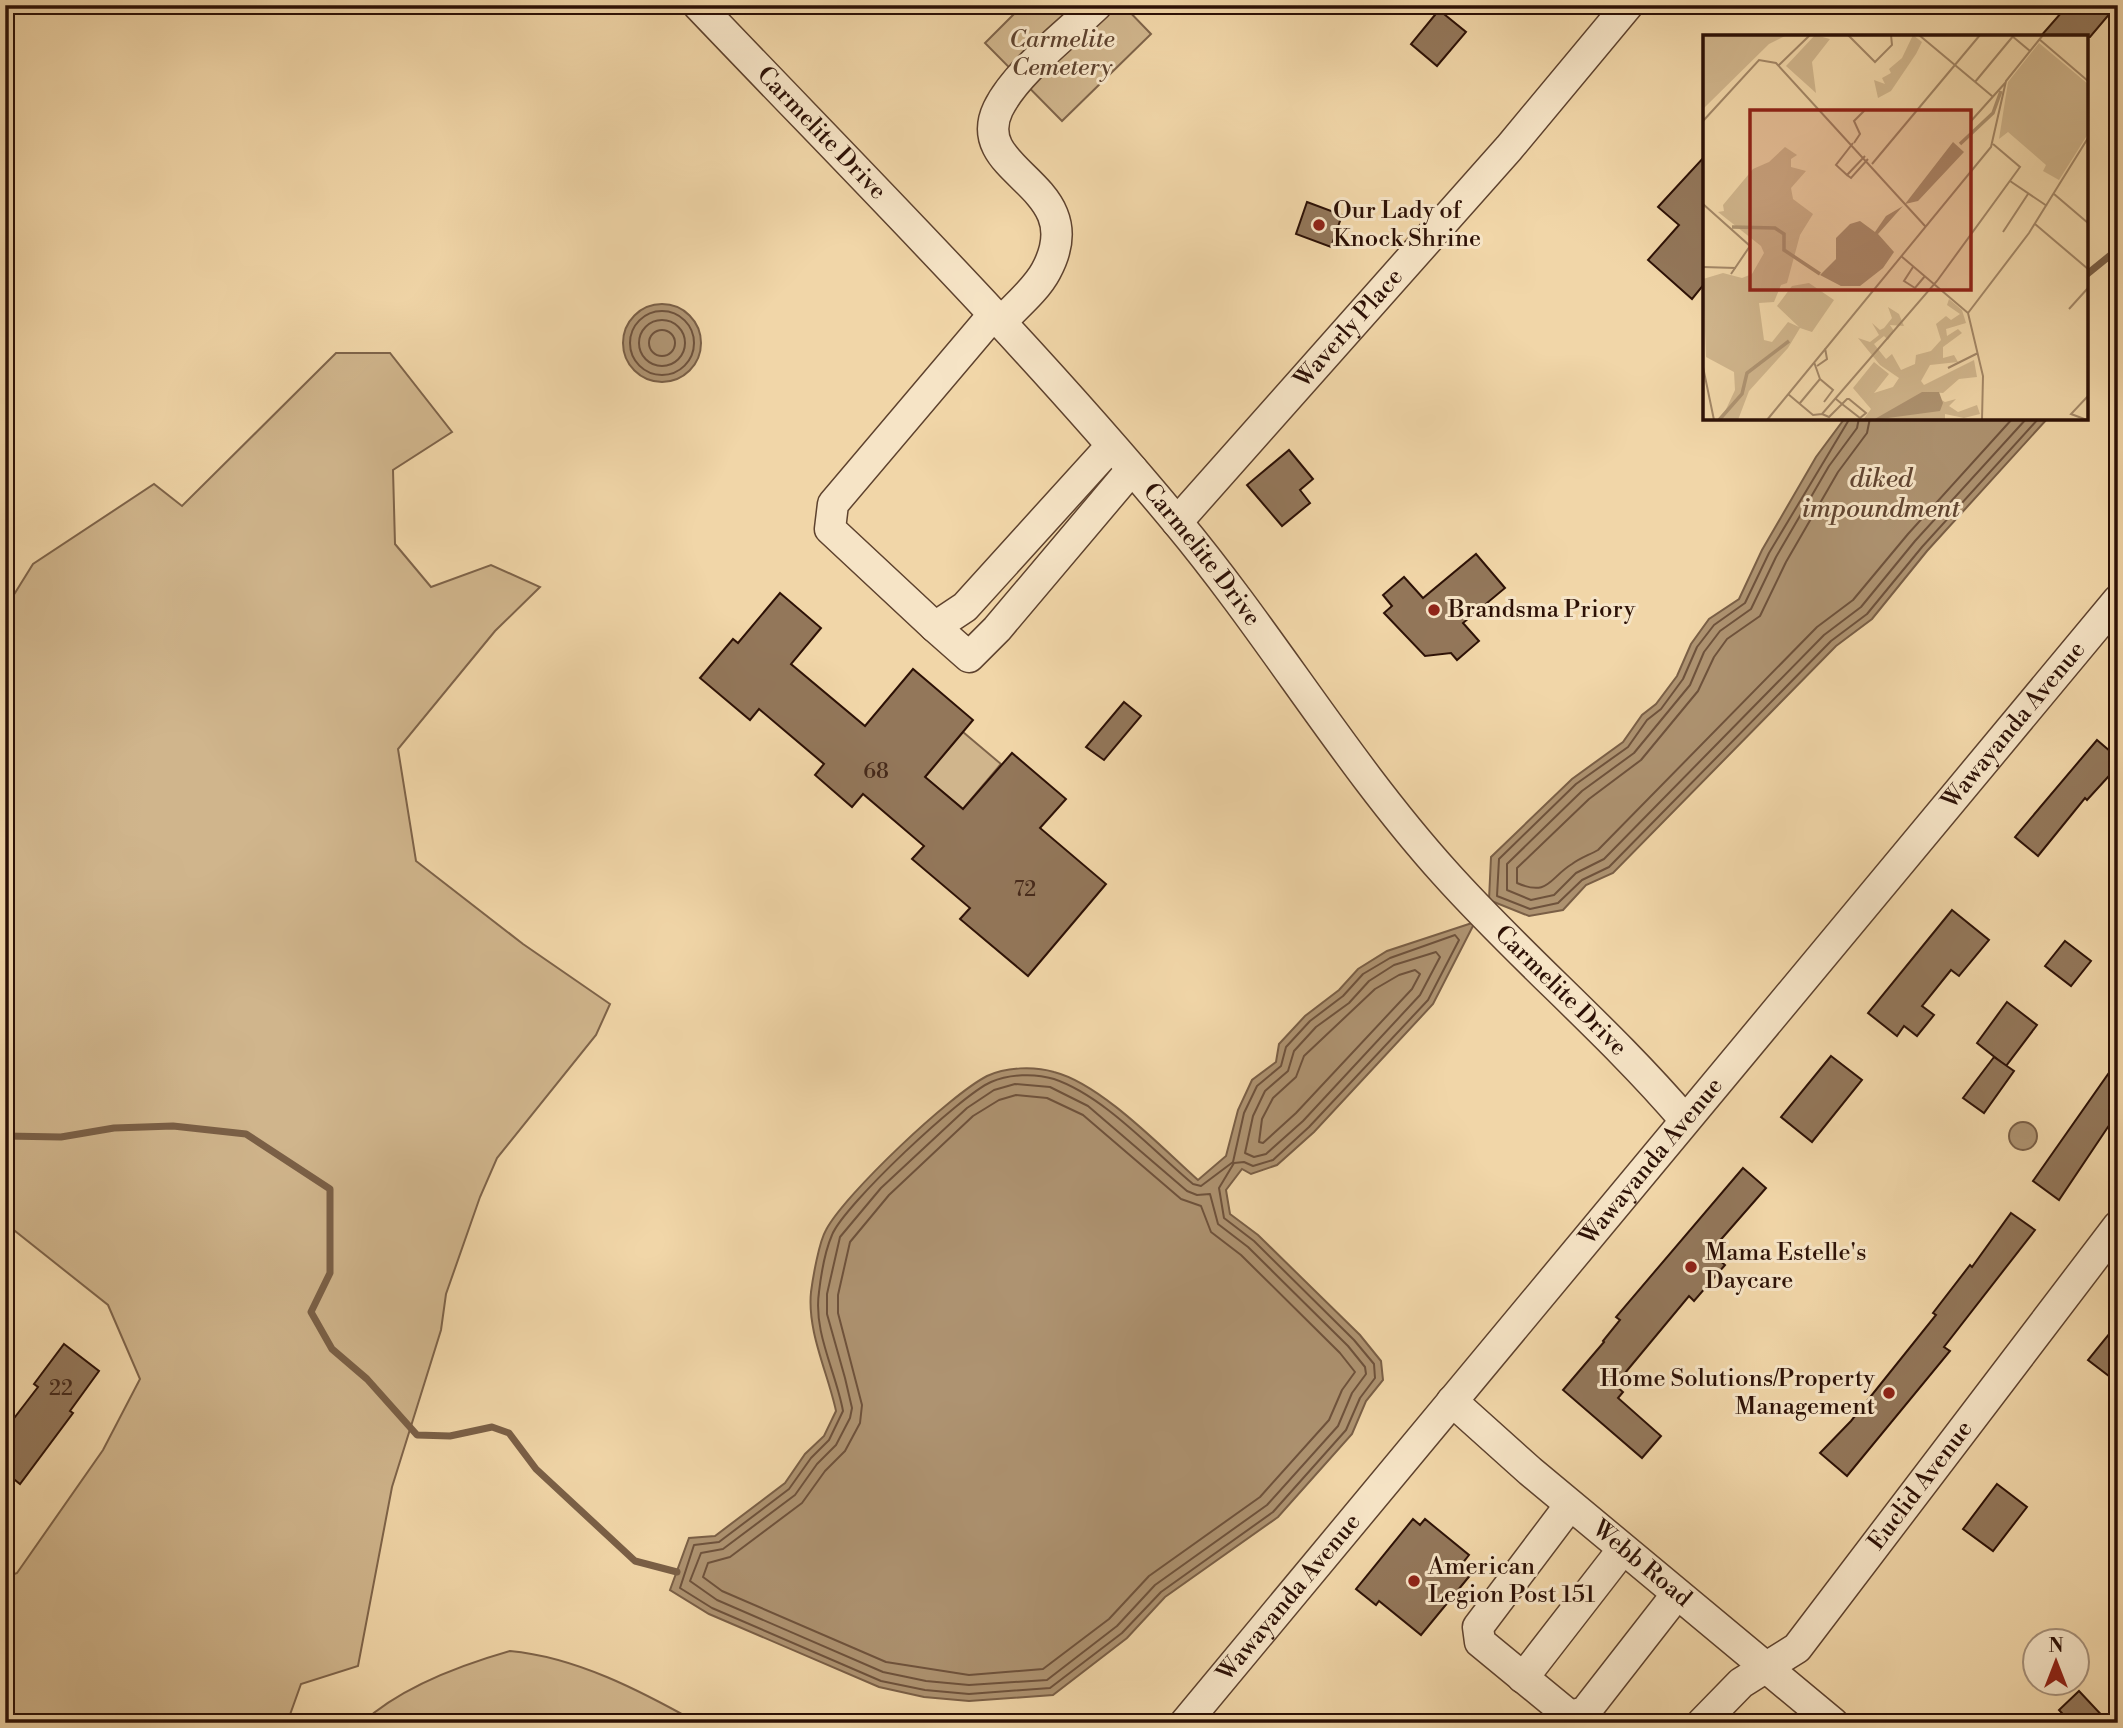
<svg xmlns="http://www.w3.org/2000/svg" width="2123" height="1728" viewBox="0 0 2123 1728" font-family="'Libre Bodoni',serif">
  <style>
    .green { fill: #d0b58c; stroke: #7e6349; stroke-width: 2 }
    .water { fill: #ae9371; stroke: #7a5f46; stroke-width: 2 }
    .lines { fill: none; stroke-linecap: round; stroke-linejoin: round }
    .shore { stroke: #6e523c; stroke-width: 2 }
    .stream { stroke: #7a5f46; stroke-width: 7 }
    .building { fill: #93775a; stroke: #2d1106; stroke-width: 2 }
    .minor-casing { stroke: #5e422e; stroke-width: 33 }
    .minor { stroke: #f6e4c6; stroke-width: 30 }
    .poi-dot { fill: #8f2418; stroke: #f6e4c6; stroke-width: 2.5 }
    .labels { text-anchor: middle; dominant-baseline: central; stroke-width: 6; stroke-linejoin: round; paint-order: stroke }
    .number-label { font-size: 21px; fill: #462a1b }
    .park-label { font-size: 24px; font-style: italic; fill: #5e422e; stroke: #f6e4c6 }
    .street-label { font-size: 24px; fill: #2d1106; stroke: #f6e4c6 }
    .poi-label { font-size: 24px; fill: #2d1106; stroke: #f6e4c6; text-anchor: start }
    .water-label { font-size: 26px; font-style: italic; fill: #614531; stroke: #f6e4c6 }
    .inset-river { fill: none; stroke: #ae9371; stroke-width: 3.5 }
    .inset-road { fill: none; stroke: #a38767; stroke-width: 2 }
    .view { fill: #8f2418; fill-opacity: 0.15; stroke: #8f2418; stroke-width: 3.5 }
    .inset-edge { fill: none; stroke: #2d1106; stroke-width: 3.5 }
  </style>
  <rect width="100%" height="100%" fill="#f1d6a8"/>
  <filter id="stains"><feTurbulence type="fractalNoise" baseFrequency=".00286" numOctaves="4"/><feColorMatrix values="0 0 0 0 .2 0 0 0 0 .09 0 0 0 0 .02 0 0 0 .5 -.17"/></filter>
  <radialGradient id="worn" r=".72"><stop offset=".6" stop-color="#630" stop-opacity="0"/><stop offset="1" stop-color="#630" stop-opacity=".3"/></radialGradient>
  <g class="green">
    <path d="M1023,5H1123L1151,34L1062,121L985,43Z"/>
    <path d="M336,353H390L452,432L393,470L395,544L431,587L491,565L540,587L495,631L398,749L416,861L523,944L610,1004L596,1035L497,1158L480,1197L446,1294L441,1330L392,1487L358,1666L301,1684L287,1723H5V1578L17,1573L103,1450L140,1379L108,1305L5,1223V609L33,564L154,484L182,506Z"/>
    <path d="M963,732L1001,764L963,809L925,777Z"/>
    <path d="M510,1651C576,1657 641,1691 698,1723H362C401,1687 461,1665 510,1651Z"/>
  </g>
  <g class="water">
    <circle cx="662" cy="343" r="39"/>
    <path d="M1845,418H2048L1927,551L1872,619L1836,646L1613,873L1586,885L1563,910L1529,916L1489,900L1491,857L1572,779L1623,742L1642,715L1656,704L1677,676L1691,644L1709,619L1739,599L1762,550L1816,457Z"/>
    <path d="M1475,922L1433,1004L1314,1132L1277,1165L1251,1174L1242,1169L1226,1190L1230,1214L1258,1235L1360,1335L1381,1361L1383,1380L1366,1401L1352,1434L1278,1517L1165,1597L1127,1638L1053,1695L969,1701L924,1697L879,1687L709,1614L670,1590L689,1538L715,1536L785,1483L805,1454L824,1436L836,1411C828,1373 807,1332 811,1292C813,1277 819,1242 826,1230C845,1194 950,1095 987,1076C1006,1067 1034,1066 1054,1072C1101,1084 1161,1147 1198,1180L1226,1156L1238,1110L1252,1080L1276,1062L1279,1044L1305,1016L1339,990L1358,969L1387,951Z"/>
    <circle cx="2023" cy="1136" r="14"/>
  </g>
  <g class="lines">
    <g class="shore">
      <circle cx="662" cy="343" r="32"/>
      <circle cx="662" cy="343" r="23"/>
      <circle cx="662" cy="343" r="13"/>
      <path d="M1850,418L1769,553L1745,603L1714,625L1697,647L1683,679L1661,709L1647,720L1628,747L1576,784L1499,859L1497,896L1530,909L1558,903L1582,880L1609,867L1831,641L1867,614L1922,547L2039,418"/>
      <path d="M1859,418L1857,428L1829,466L1776,557L1751,609L1720,631L1704,652L1690,685L1634,753L1582,791L1507,864V890L1531,900L1554,895L1576,873L1604,859L1824,635L1861,607L1915,541L2027,418"/>
      <path d="M1870,418L1867,433L1838,472L1786,562L1760,616L1727,639L1714,657L1698,691L1641,760L1589,799L1517,868V883C1549,897 1549,878 1572,864C1580,858 1589,855 1598,850L1817,627L1853,600L1908,534L2013,418"/>
      <path d="M1455,935L1459,940L1428,1000L1309,1127L1273,1160L1253,1166L1244,1162L1234,1163L1219,1188L1224,1218L1254,1241L1354,1340L1374,1364L1375,1378L1360,1398L1346,1430L1273,1512L1161,1592L1122,1633L1050,1688L969,1694L925,1690L881,1681L712,1608L680,1588L694,1545L719,1542L789,1489L811,1458L829,1440L843,1411C836,1372 813,1332 819,1292C821,1275 825,1251 832,1235C844,1205 961,1095 991,1082C1009,1074 1035,1073 1054,1079C1104,1096 1152,1150 1193,1184L1201,1186L1233,1162L1244,1113L1257,1086L1281,1066L1286,1047L1310,1021L1343,996L1363,974L1390,958Z"/>
      <path d="M1436,952L1440,957L1420,995L1303,1121L1266,1154L1254,1157L1245,1153L1253,1116L1265,1091L1288,1071L1294,1051L1316,1027L1349,1003L1369,981L1394,965Z"/>
      <path d="M1415,970L1420,974L1412,989L1296,1113L1263,1143L1259,1142L1262,1119L1273,1098L1296,1077L1304,1056L1375,989L1399,975Z"/>
      <path d="M1015,1084L1050,1087L1088,1106L1187,1191L1197,1195L1210,1194L1218,1224L1248,1247L1348,1346L1365,1367L1366,1374L1352,1393L1338,1426L1267,1505L1155,1585L1117,1626L1047,1680L969,1685L926,1681L883,1672L717,1600L690,1581L701,1553L723,1549L795,1495L817,1464L836,1445L850,1418L852,1408L845,1378L827,1314V1294L840,1237L881,1188L967,1108L994,1090Z"/>
      <path d="M1016,1095L1047,1098L1083,1115L1181,1199L1201,1206L1211,1232L1241,1255L1340,1353L1355,1372L1342,1390L1329,1420L1260,1497L1149,1576L1109,1619L1043,1669L969,1675L886,1662L722,1591L703,1577L708,1563L730,1557L802,1503L825,1471L845,1451L860,1423L862,1405L838,1313V1295L850,1242L889,1195L973,1116L999,1100Z"/>
    </g>
    <g class="stream">
      <path d="M2086,275L2118,249"/>
      <path d="M5,1136L61,1137L114,1128L173,1126L246,1134L330,1189V1273L311,1312L332,1349L367,1379L417,1435L450,1436L492,1427L509,1433L536,1469L635,1561L677,1572"/>
    </g>
  </g>
  <g class="building">
    <path d="M2068,5H2117L2090,37H2040Z"/>
    <path d="M1439,10L1466,32L1437,66L1411,44Z"/>
    <path d="M1705,156V283L1692,299L1648,260L1679,225L1658,207Z"/>
    <path d="M1307,202L1342,215L1331,247L1296,234Z"/>
    <path d="M1289,450L1313,479L1300,490L1310,503L1282,526L1247,485Z"/>
    <path d="M1476,554L1505,588L1463,623L1479,641L1457,660L1451,653L1425,656L1384,613L1392,606L1383,595L1404,577L1423,598Z"/>
    <path d="M780,593L821,628L791,664L865,726L913,669L973,720L925,777L963,809L1012,753L1066,799L1040,828L1106,884L1028,976L960,919L970,908L912,859L924,846L863,794L852,807L815,775L824,764L759,709L750,720L700,678L733,639L738,643Z"/>
    <path d="M1124,702L1141,716L1104,760L1086,747Z"/>
    <path d="M2097,740L2118,758V766L2087,800L2085,798L2038,856L2015,837Z"/>
    <path d="M1952,910L1989,940L1959,976L1951,970L1922,1006L1934,1015L1917,1036L1904,1026L1897,1036L1868,1013Z"/>
    <path d="M2065,941L2091,961L2071,986L2045,966Z"/>
    <path d="M2007,1002L2037,1025L2006,1066L1977,1043Z"/>
    <path d="M1831,1056L1862,1080L1812,1142L1781,1117Z"/>
    <path d="M1994,1057L2014,1071L1984,1113L1963,1098Z"/>
    <path d="M2118,1060V1112L2059,1200L2033,1181Z"/>
    <path d="M1743,1168L1766,1188L1710,1252L1725,1265L1694,1301L1689,1296L1615,1385L1623,1392L1618,1398L1661,1436L1642,1458L1563,1390L1604,1342L1603,1341L1620,1320L1616,1317Z"/>
    <path d="M2011,1213L2035,1230L1944,1347L1950,1351L1847,1476L1820,1453L1851,1421L1936,1315L1933,1313L1970,1265L1972,1267Z"/>
    <path d="M2118,1323V1383L2088,1360Z"/>
    <path d="M64,1344L99,1371L70,1411L73,1413L20,1484L5,1472V1430L38,1387L34,1384Z"/>
    <path d="M1997,1484L2027,1507L1993,1551L1963,1529Z"/>
    <path d="M1413,1519L1420,1525L1425,1519L1469,1555L1462,1564L1472,1573L1421,1635L1379,1601L1376,1605L1356,1589Z"/>
    <path d="M2079,1691L2109,1723H2071L2059,1710Z"/>
  </g>
  <g class="lines">
    <g class="minor-casing">
      <g id="minor">
        <path id="s1" d="M698,5C860,175 1027,341 1177,522C1271,635 1346,763 1445,873C1522,959 1610,1032 1685,1120"/>
        <path d="M993,315L833,504L830,529L935,627L965,607L1111,446"/>
        <path d="M1000,323C1015,307 1036,290 1046,271C1093,184 967,174 998,109C1016,72 1067,34 1097,5"/>
        <path id="s2" d="M1177,522L1509,148L1628,5"/>
        <path d="M935,627L969,657L997,629L1132,469"/>
        <path id="s3" d="M1452,1401L1530,1471L1833,1723"/>
        <path d="M1570,1505L1478,1627L1480,1642L1570,1716L1585,1712L1677,1594"/>
        <path d="M1523,1678L1623,1549"/>
        <path id="s4" d="M1185,1723L2118,600"/>
        <path id="s5" d="M1702,1723L1741,1683L1797,1648L2118,1226"/>
      </g>
    </g>
    <use href="#minor" class="minor"/>
  </g>
  <g class="poi-dot">
    <circle cx="1319" cy="225" r="7"/>
    <circle cx="1434" cy="610" r="7"/>
    <circle cx="1691" cy="1267" r="7"/>
    <circle cx="1889" cy="1393" r="7"/>
    <circle cx="1414" cy="1581" r="7"/>
  </g>
  <g class="labels">
    <g class="number-label">
      <text x="876" y="772">68</text>
      <text x="1025" y="890">72</text>
      <text x="61" y="1389">22</text>
    </g>
    <g class="park-label">
      <text x="1062" y="40">Carmelite<tspan x="1062" dy="28">Cemetery</tspan></text>
    </g>
    <g class="street-label">
      <text stroke="none"><textPath href="#s1" startOffset="178">Carmelite Drive</textPath></text>
      <text stroke="none"><textPath href="#s2" startOffset="259">Waverly Place</textPath></text>
      <text stroke="none"><textPath href="#s1" startOffset="746">Carmelite Drive</textPath></text>
      <text stroke="none"><textPath href="#s4" startOffset="1297">Wawayanda Avenue</textPath></text>
      <text stroke="none"><textPath href="#s1" startOffset="1312">Carmelite Drive</textPath></text>
      <text stroke="none"><textPath href="#s4" startOffset="730">Wawayanda Avenue</textPath></text>
      <text stroke="none"><textPath href="#s5" startOffset="326">Euclid Avenue</textPath></text>
      <text stroke="none"><textPath href="#s3" startOffset="250">Webb Road</textPath></text>
      <text stroke="none"><textPath href="#s4" startOffset="163">Wawayanda Avenue</textPath></text>
    </g>
    <g class="poi-label">
      <text x="1333" y="211">Our Lady of<tspan x="1333" dy="28">Knock Shrine</tspan></text>
      <text x="1448" y="610">Brandsma Priory</text>
      <text x="1705" y="1253">Mama Estelle's<tspan x="1705" dy="28">Daycare</tspan></text>
      <text x="1875" y="1379" text-anchor="end">Home Solutions/Property<tspan x="1875" dy="28">Management</tspan></text>
      <text x="1428" y="1567">American<tspan x="1428" dy="28">Legion Post 151</tspan></text>
    </g>
    <g class="water-label">
      <text x="1881" y="479">diked<tspan x="1881" dy="30">impoundment</tspan></text>
    </g>
  </g>
  <g transform="translate(1703 35)">
    <rect width="385" height="385" fill="#f1d6a8"/>
    <path d="M84,0L66,9L0,74V0ZM112,0L127,4L109,27L113,58L83,31ZM210,0L219,7L213,19L188,56L175,63L171,45L182,49L179,43L188,38L186,34L199,23ZM336,8L385,49V99L356,145L340,136L343,130L305,97L296,104L305,47ZM82,112L94,120L88,124V132L103,136L88,153L90,164L110,179L97,200L84,248L78,250L71,267L56,268L61,305L69,307L85,287L96,292L74,271L89,251L106,248L131,265L109,297L97,293L85,313L46,356L35,385H18L32,355L31,337L3,322L0,244L20,238L39,243L49,239L61,218L58,211L15,177L21,176L20,170L50,134L66,127ZM246,264L259,275L263,288L243,294L244,301L255,294L259,298L240,312V323L251,320L255,327L227,330L218,346L221,350L271,325L274,342L256,344L240,358L225,357L242,367L253,364L246,371L255,377L274,370L277,379L261,383L242,379V385H160L168,374L150,353L171,327L186,339L171,358L190,352L196,343L177,330L155,303L167,307L176,300L169,288L177,295L181,293L189,283L185,272L196,279L201,291L187,290L191,296L185,305L181,301L171,309L183,324L189,319L198,335L212,329L213,320L228,316L238,305L233,289L243,281L248,285L257,279L244,270Z" fill="#d0b58c"/>
    <path d="M250,107L261,117L215,166L202,169ZM200,171L175,199L191,217L180,233L157,251H138L117,240L133,224V203L147,189L157,186L172,197L183,181ZM219,357H236L240,368L237,376L170,385Z" fill="#ae9371"/>
    <path class="inset-river" d="M257,109L290,78L298,56M29,192L72,193L81,199V215L117,239M16,385L39,359L44,338L86,306"/>
    <path class="inset-road" d="M145,0L172,27L189,10L188,0M216,0L289,61M309,1L327,16M336,4L385,46M76,30L107,0M272,47L311,0M0,86L56,25L73,28L222,191M268,86L303,47M150,108L133,130L144,140L162,121M151,108L157,99L151,86L162,75M169,129L277,0M144,140L148,143L165,124M307,146L344,171M351,159L385,188M0,169L47,211L28,239M332,189L385,234M300,197L325,159M198,221L265,278L280,341L279,385M0,232L33,233M210,232L201,246L212,253L222,241M366,274L385,253M265,278L326,198L385,103M114,331L124,324L122,313M0,332L11,385M245,333L275,318M117,344L130,355L121,367M85,359L110,380L119,379L234,246L317,132L290,109M97,368L117,344L111,327M119,379L126,382L144,364H146L163,378L157,383L139,369L133,364M64,385L288,112L303,46L340,0M384,385L368,379L385,361"/>
    <path class="view" d="M47,75H268V255H47Z"/>
    <rect width="385" height="385" class="inset-edge"/>
  </g>
  <rect width="2123" height="1728" fill="none" stroke="#f1d6a8" stroke-width="28"/>
  <rect x="7" y="7" width="2109" height="1714" fill="none" stroke="#2d1106" stroke-width="3.5"/>
  <rect x="14" y="14" width="2095" height="1700" fill="none" stroke="#2d1106" stroke-width="2"/>
  <g transform="translate(2056 1662)"><circle r="33" fill="#f6e4c6" stroke="#a69079" stroke-width="2"/>
  <path d="M0-5L12 26L0 18L-12 26Z" fill="#8f2418"/>
  <text y="-10" font-size="19" font-weight="bold" text-anchor="middle" fill="#2d1106">N</text>
  </g>
  <rect width="100%" height="100%" filter="url(#stains)"/>
  <rect width="100%" height="100%" fill="url(#worn)"/>
</svg>
